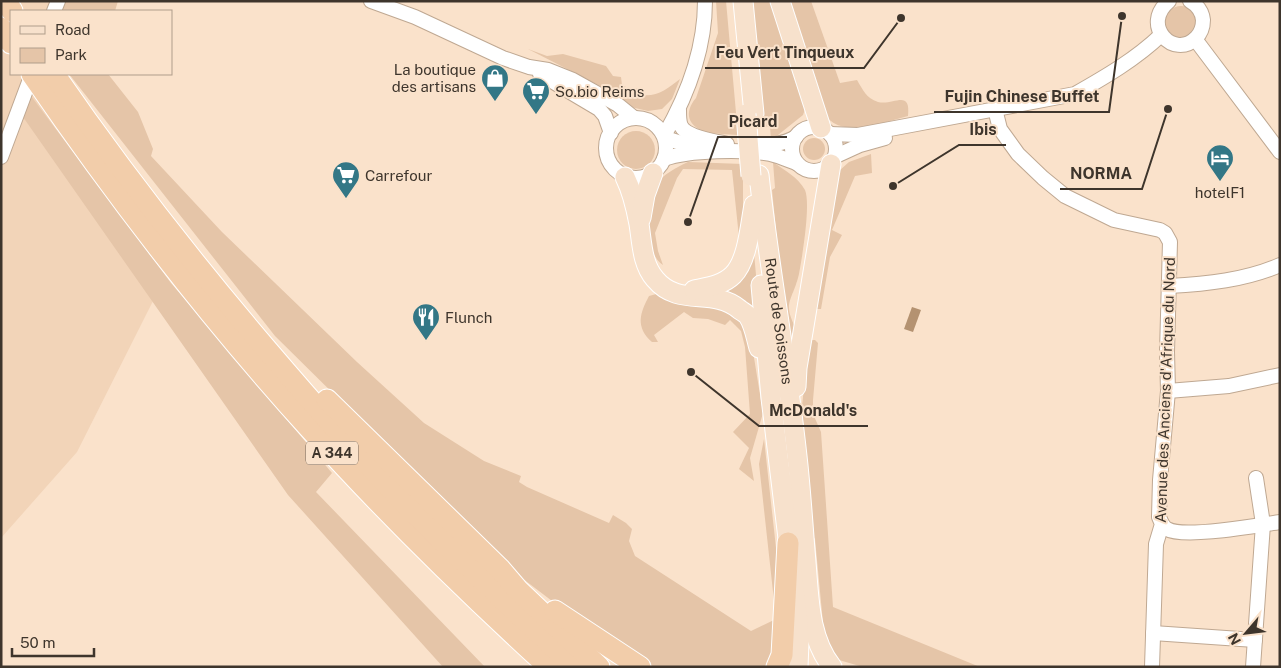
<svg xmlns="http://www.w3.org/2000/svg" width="1281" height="668" viewBox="0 0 1281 668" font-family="'Public Sans',sans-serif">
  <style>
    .built { fill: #f2d4b8 }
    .green { fill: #e5c5a8 }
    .water { fill: #b49271 }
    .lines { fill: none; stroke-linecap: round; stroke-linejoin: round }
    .minor-casing { stroke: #bfa892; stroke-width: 16 }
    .major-casing { stroke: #fff; stroke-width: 21 }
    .highway-casing { stroke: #fff; stroke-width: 23 }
    .minor { stroke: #fff; stroke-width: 14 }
    .major { stroke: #f7e1cc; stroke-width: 19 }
    .highway { stroke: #f2cdaa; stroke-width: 21 }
    .major-bridge-casing { stroke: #fff; stroke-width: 21; stroke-linecap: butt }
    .major-bridge { stroke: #f7e1cc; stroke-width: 19 }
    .labels { text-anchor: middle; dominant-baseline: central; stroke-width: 4; stroke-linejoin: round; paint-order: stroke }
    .shield { fill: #fae2cb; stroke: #76695c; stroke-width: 1 }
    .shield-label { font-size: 14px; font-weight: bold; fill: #3e352c }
    .poi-label { font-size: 15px; fill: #3e352c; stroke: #fae2cb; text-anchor: start }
    .street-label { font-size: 15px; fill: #3e352c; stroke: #fae2cb }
    .leader { fill: none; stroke: #3e352c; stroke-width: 2 }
    .callout-dot { fill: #3e352c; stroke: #fae2cb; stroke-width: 2 }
    .callout-label { font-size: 16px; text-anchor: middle; font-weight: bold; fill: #3e352c; stroke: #fae2cb; stroke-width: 4; stroke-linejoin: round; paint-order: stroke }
  </style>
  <rect width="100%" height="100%" fill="#fae2cb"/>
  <path class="built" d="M1,1H75L73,11H11V74H64L153,301L77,452L1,538Z"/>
  <g class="green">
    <path d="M65,1H118L115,11H62Z"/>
    <path d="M716,1H726L738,135C728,134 715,134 706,132C687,126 684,112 696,98L718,33Z"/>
    <path d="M749,1H775L806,106L803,115L778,135L771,139L770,127L762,126Z"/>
    <path d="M787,1H811L840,83L857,80C863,90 866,98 878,102C893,106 911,88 908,116C888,121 849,136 831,121C827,119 825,112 822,108Z"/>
    <circle cx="1181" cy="22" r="16"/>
    <path d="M528,49L547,56L563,54L606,66L613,76L621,77L622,85L628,88H640L641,95C658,97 667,89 680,79L672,99L662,109L648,111L631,107L610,91Z"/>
    <path d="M69,74H108L138,112L153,149L151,156L222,232L357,362L424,423L484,461L521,476L519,482L527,487L609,523L613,515L626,523L632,529L629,541L635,556L751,631L776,619L759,464L764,439L778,566L780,626L768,667H653L573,617L514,572L275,336Z"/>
    <path d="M31,96L171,283L332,473L316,492L485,667H443L288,495L23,117Z"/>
    <circle cx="636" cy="150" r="19"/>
    <circle cx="814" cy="149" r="11"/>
    <path d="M871,154L872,173L855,176L832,230L842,235L830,257L821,309H816L839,171L849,162Z"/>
    <path d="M688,162L743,164V248L729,267L740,247L732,170L683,169L677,178L655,233L658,251L663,265C644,254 645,201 656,184C661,176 679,166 688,162Z"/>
    <path d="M773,162C784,170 798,177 805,190C811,204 802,258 799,274C792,303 781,302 798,332L789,359L772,190L775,188Z"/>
    <path d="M754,253L760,319L727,297L726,286Z"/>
    <path d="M660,293L738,313L750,333L763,413L750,458L754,481L739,469L749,448L733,432L750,414L745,347L741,331L730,320L725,325L708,319L693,318L684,312L654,335L658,342H652C635,327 640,313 649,296Z"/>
    <path d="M811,340H815L818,343L813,400V414L821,432L833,607L980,667H863L839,660L825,644L815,539L811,534L802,406L809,341Z"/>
  </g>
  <path class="water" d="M912,307L921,310L913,332L904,329Z"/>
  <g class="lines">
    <g class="minor-casing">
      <g id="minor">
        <path d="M371,1L415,17L503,58L529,67L548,70L573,80L618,105L634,118"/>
        <path d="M1169,1C1140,25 1174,60 1196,38C1201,33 1203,27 1203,20C1202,11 1197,5 1190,1"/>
        <path d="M54,11L58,1"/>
        <path d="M1195,39L1280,152"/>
        <path d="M540,74L599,109L605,116L611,133"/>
        <path d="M995,109L1000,129L1018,154L1043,178L1065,196L1114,220L1160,230L1165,233L1170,242L1167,352L1168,391L1160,480L1159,517L1162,524L1156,544L1152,667"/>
        <path d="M679,110C679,115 679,122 681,126C687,138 715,141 727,144"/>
        <circle cx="636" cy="148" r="30"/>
        <circle cx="814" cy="149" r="22"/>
        <path d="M830,134L858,135L1075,94C1105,77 1136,59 1161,35"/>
        <path d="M664,136C687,96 705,48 705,1"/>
        <path d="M665,138L681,143L710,144"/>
        <path d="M754,144C770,145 782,145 796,137"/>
        <path d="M836,156L860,145L885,138"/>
        <path d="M1,157L32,74"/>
        <path d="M664,159C689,150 744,149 770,154C779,156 788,160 796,163"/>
        <path d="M1169,286C1207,284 1245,280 1280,265"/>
        <path d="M1168,391L1229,386L1280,375"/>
        <path d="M1162,524C1163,525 1165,528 1167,529C1184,539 1259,525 1280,522"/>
        <path d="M1153,633L1255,640"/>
        <path d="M1253,667L1263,524L1256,478"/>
      </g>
    </g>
    <g class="major-casing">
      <g id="major">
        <path d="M743,1L754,114"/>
        <path d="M780,1L821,128"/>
        <path d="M759,175C769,269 787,362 797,456C801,491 803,527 806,562C809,598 809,638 832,667"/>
        <path d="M625,177C632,191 636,208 639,224C642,243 642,264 655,279C679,308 712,287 739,309C741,311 746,313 748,316C754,324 756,338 759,348"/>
        <path d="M641,218L645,195L653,173"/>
        <path d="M761,285L771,398L798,621L799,642L798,667"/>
        <path d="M694,290C708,287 723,285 733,275C748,260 750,225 754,205"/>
        <path d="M796,387L797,368L831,164"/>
      </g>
    </g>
    <g class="highway-casing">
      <g id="highway">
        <path d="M6,1L12,11"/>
        <path d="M1,28L11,43"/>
        <path d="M32,74C118,199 211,320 313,432C387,514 467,592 549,667"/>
        <path d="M54,74C120,170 192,262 268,351C309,399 351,447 395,493C453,553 514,610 575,667"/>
        <path d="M327,400L500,569L518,590L599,667"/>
        <path d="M555,611L640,667"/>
        <path d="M777,667L782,655L788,543"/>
      </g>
    </g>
    <use href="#minor" class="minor"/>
    <use href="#major" class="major"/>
    <use href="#highway" class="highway"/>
    <g class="major-bridge-casing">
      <path id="major-bridge" d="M746,114L751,176"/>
    </g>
    <use href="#major-bridge" class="major-bridge"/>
  </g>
  <defs>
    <g id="shop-pin" transform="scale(1.4375)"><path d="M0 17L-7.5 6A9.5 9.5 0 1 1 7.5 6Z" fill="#337786" stroke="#fae2cb"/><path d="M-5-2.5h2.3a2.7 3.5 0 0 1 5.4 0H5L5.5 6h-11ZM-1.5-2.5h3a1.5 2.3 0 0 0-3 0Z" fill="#fff"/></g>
    <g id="supermarket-pin" transform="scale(1.4375)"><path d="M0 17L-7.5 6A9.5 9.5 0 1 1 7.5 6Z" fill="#337786" stroke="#fae2cb"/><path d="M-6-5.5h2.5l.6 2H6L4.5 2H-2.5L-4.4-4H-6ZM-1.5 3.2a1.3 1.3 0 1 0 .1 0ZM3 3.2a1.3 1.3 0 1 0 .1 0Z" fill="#fff"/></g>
    <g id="hotel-pin" transform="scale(1.4375)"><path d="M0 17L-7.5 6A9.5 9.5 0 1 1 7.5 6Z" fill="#337786" stroke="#fae2cb"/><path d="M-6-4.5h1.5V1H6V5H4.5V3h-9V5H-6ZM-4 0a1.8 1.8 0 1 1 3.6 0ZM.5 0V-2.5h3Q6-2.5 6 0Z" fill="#fff"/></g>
    <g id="restaurant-pin" transform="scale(1.4375)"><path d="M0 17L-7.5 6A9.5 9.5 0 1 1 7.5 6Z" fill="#337786" stroke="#fae2cb"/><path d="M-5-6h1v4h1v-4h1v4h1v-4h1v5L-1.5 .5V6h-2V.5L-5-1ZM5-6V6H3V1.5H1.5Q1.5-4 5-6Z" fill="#fff"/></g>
  </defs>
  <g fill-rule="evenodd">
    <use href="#shop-pin" x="495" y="78"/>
    <use href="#supermarket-pin" x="536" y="91"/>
    <use href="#hotel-pin" x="1220" y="158"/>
    <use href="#supermarket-pin" x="346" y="175"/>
    <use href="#restaurant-pin" x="426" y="317"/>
  </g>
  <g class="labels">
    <rect class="shield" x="306" y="441.5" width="52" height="23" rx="4"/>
    <g class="shield-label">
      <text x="332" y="453">A 344</text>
    </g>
    <g class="poi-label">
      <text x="476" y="69" text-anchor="end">La boutique<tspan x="476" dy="17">des artisans</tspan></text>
      <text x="555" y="91">So.bio Reims</text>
      <text x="365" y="175">Carrefour</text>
      <text x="1220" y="192" text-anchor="middle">hotelF1</text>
      <text x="445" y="317">Flunch</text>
    </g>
    <g class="street-label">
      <text transform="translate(779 321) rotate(82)">Route de Soissons</text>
      <text transform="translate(1165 390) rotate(-88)">Avenue des Anciens d'Afrique du Nord</text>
    </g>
  </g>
  <path class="leader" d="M901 18L864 68H705M1122 16L1109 112H934M688 222L718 137H787M893 186L959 145H1006M1168 109L1142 189H1060M691 372L759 426H868"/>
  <g class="callout-dot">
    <circle cx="901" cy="18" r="5"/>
    <circle cx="1122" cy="16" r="5"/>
    <circle cx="688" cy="222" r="5"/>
    <circle cx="893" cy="186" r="5"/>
    <circle cx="1168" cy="109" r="5"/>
    <circle cx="691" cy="372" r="5"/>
  </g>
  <g class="callout-label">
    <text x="785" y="58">Feu Vert Tinqueux</text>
    <text x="1022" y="102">Fujin Chinese Buffet</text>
    <text x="753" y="127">Picard</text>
    <text x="983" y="135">Ibis</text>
    <text x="1101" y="179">NORMA</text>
    <text x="813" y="416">McDonald's</text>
  </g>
  <rect width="1281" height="668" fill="none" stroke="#3e352c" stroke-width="5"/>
  <rect x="10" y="10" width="162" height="65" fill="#fae2cb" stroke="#af9d8b"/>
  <rect x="20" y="26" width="25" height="8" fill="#f7e1cc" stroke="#af9d8b"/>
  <text x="55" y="35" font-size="15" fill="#3e352c">Road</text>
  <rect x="20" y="48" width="25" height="15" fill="#e5c5a8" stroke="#af9d8b"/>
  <text x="55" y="60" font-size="15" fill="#3e352c">Park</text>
  <g transform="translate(1246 633) rotate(242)" stroke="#fae2cb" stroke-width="4" paint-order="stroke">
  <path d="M0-4L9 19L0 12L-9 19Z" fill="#3e352c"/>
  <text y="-8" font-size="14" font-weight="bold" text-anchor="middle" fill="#3e352c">N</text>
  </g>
  <path d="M12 648v8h82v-8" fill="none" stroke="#3e352c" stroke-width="2.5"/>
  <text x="20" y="648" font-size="15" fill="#3e352c" stroke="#fae2cb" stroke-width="4" paint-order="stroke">50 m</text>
</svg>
